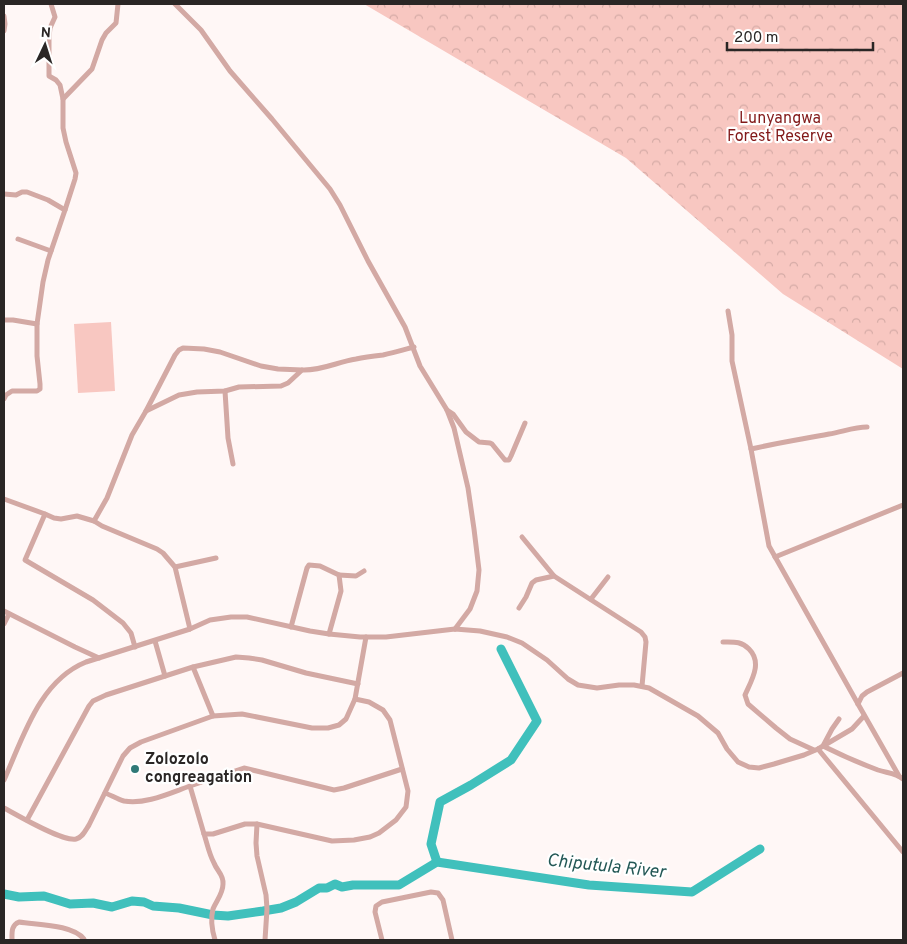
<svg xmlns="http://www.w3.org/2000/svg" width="907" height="944" viewBox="0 0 907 944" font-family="Overpass,sans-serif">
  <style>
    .grass { fill: #f8c7c1 }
    .forest { fill: url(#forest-crowns) }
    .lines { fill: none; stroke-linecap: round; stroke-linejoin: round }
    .river { stroke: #40c0bc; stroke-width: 9 }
    .minor { stroke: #d3a9a4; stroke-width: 5 }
    .poi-dot { fill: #307977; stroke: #fff; stroke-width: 2 }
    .labels { text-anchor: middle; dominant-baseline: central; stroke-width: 4.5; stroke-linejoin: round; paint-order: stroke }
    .park-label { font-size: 16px; fill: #821919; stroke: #fff }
    .poi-label { font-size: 16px; font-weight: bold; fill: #2a2625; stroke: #fff; text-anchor: start }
    .water-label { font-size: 18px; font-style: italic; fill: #235856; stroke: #fff }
  </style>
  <defs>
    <pattern id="forest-crowns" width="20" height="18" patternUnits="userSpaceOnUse" patternTransform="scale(1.25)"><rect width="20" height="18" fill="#f8c7c1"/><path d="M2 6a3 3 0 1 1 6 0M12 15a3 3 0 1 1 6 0" fill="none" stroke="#d5aba6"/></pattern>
  </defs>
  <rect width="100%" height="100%" fill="#fff7f6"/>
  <path class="grass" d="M111,322L115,391L78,393L74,324Z"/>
  <path class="forest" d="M364,4H903V369L783,294L626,158Z"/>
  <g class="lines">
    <g class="river">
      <path d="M437,862L431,844L440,802L471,785L511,760L537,721L501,649"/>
      <path d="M4,894L19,897L44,896L70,904L93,903L112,907L132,901L144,902L153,906L179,908L213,915L228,916L263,911L281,908L296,902L319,888H327L335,884L342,887L353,885H399L437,862L589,885L692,892L760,849"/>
    </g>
    <g class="minor">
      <path d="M51,4L55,17L50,28L49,37V76L56,80L60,85L63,99V128L66,142L76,173L75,179L65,210"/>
      <path d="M175,4L201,30L230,71L272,119L330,189L340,205L368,261L405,327L420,366L447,410L454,428L468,488L474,529L479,570L477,591L470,609L455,629"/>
      <path d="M4,16L5,24L4,31"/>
      <path d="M63,99L92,69L102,40L106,33L116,23L118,4"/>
      <path d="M4,194L16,195L22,192H27L48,200L65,210L48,260L43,282L37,324V356L40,384V389L37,391H12L6,395L4,399"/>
      <path d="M18,239L51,251"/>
      <path d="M728,311L732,335V361L751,449L769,546L858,704L899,776"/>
      <path d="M4,320H13L37,324"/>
      <path d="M225,391L228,438L233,464"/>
      <path d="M447,410L453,414L466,432L479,442L490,443L492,444L505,460H509L511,456L525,423"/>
      <path d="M146,411L175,355L179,350L183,348L204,349L220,352L261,366L278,369L302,370"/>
      <path d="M751,449C777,443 803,439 829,434C842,432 854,427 867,427"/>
      <path d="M4,499L45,514"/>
      <path d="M94,521L77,516L61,519L54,518L45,514L25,560L93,600L123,623L131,633L135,647"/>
      <path d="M522,537L554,576L641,632L645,637L646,642L642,686"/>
      <path d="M775,557L903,505"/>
      <path d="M175,567L216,558"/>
      <path d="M339,575L356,576L364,571"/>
      <path d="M591,599L608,577"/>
      <path d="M519,608L526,597L532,583L536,580L554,576"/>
      <path d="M4,611L75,647L99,658"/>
      <path d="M4,624L9,614"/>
      <path d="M291,627L307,568L309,565L320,566L339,575L341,591L329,634"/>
      <path d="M190,629L175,567L163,553L157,549L102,526L94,521L107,498L132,435L146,411L179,395L197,392L225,391L239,387L281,386L288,383L302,370C321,371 337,362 356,359C365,357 374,356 383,355C393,353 403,350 414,347"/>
      <path d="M155,641L165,676"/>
      <path d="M723,642C734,642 741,641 749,649C763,663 751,681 745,695L748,704L776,728L790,739L814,750"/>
      <path d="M193,667L213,716"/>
      <path d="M858,704L862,696L867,692L903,673"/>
      <path d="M839,719L832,729L823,746C841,755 859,763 878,770C887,773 896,773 903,779"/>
      <path d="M818,749L903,852"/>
      <path d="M4,780C23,738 39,681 86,662L190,629L210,620L231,617H247L310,631L329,634L360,637H386L455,629L480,631L507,637L522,643L547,660L568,679L578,685L597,688L619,685H634L649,688L698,716L718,733L727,749L738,762L749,767L759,768L774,764L804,755L818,749L852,729L864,716"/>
      <path d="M190,786L244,768L334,790L344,788L402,769"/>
      <path d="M105,793C111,795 117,799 124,801C145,805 170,793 190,786L204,834H213L245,824H257L332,841L354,840L370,837L379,833L396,820L406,807L408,791L390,720L383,710L369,702L355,699"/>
      <path d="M4,808C17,815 63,842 76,839C83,837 85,831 89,825L123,756L130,748L141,742L213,716L242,714L312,728H328L339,725L346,719L355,699L366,637"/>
      <path d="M27,820L89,706L93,701L106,695L193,667L236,657L249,658L262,660L306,673L358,684"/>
      <path d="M257,824L256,843L257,856L266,895L267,909L265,940"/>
      <path d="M204,834C207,843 209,854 214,863C217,871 224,875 223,884C223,894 216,901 213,909C210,920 212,930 215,940"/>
      <path d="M12,940C12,933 11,925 19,922C37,925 72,924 84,939"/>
      <path d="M382,940L375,912L376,906L382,902L431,892L438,893L443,900L452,940"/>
    </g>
  </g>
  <circle class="poi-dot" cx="135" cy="769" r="5"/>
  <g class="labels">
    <g class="park-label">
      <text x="780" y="119">Lunyangwa<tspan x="780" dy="18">Forest Reserve</tspan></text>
    </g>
    <g class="poi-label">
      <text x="145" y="760">Zolozolo<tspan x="145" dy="18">congreagation</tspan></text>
    </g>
    <g class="water-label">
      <text transform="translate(606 867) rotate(6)">Chiputula River</text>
    </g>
  </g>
  <rect width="907" height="944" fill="none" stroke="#2a2625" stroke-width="10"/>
  <g transform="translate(45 45) rotate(4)" stroke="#ffffff" stroke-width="4" paint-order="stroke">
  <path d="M0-4L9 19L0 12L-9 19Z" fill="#2a2625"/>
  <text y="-8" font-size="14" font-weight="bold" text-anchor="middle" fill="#2a2625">N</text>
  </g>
  <path d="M727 42v8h146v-8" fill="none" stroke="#2a2625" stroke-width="2.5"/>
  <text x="734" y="42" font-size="15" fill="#2a2625" stroke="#ffffff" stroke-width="4" paint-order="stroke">200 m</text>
</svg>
